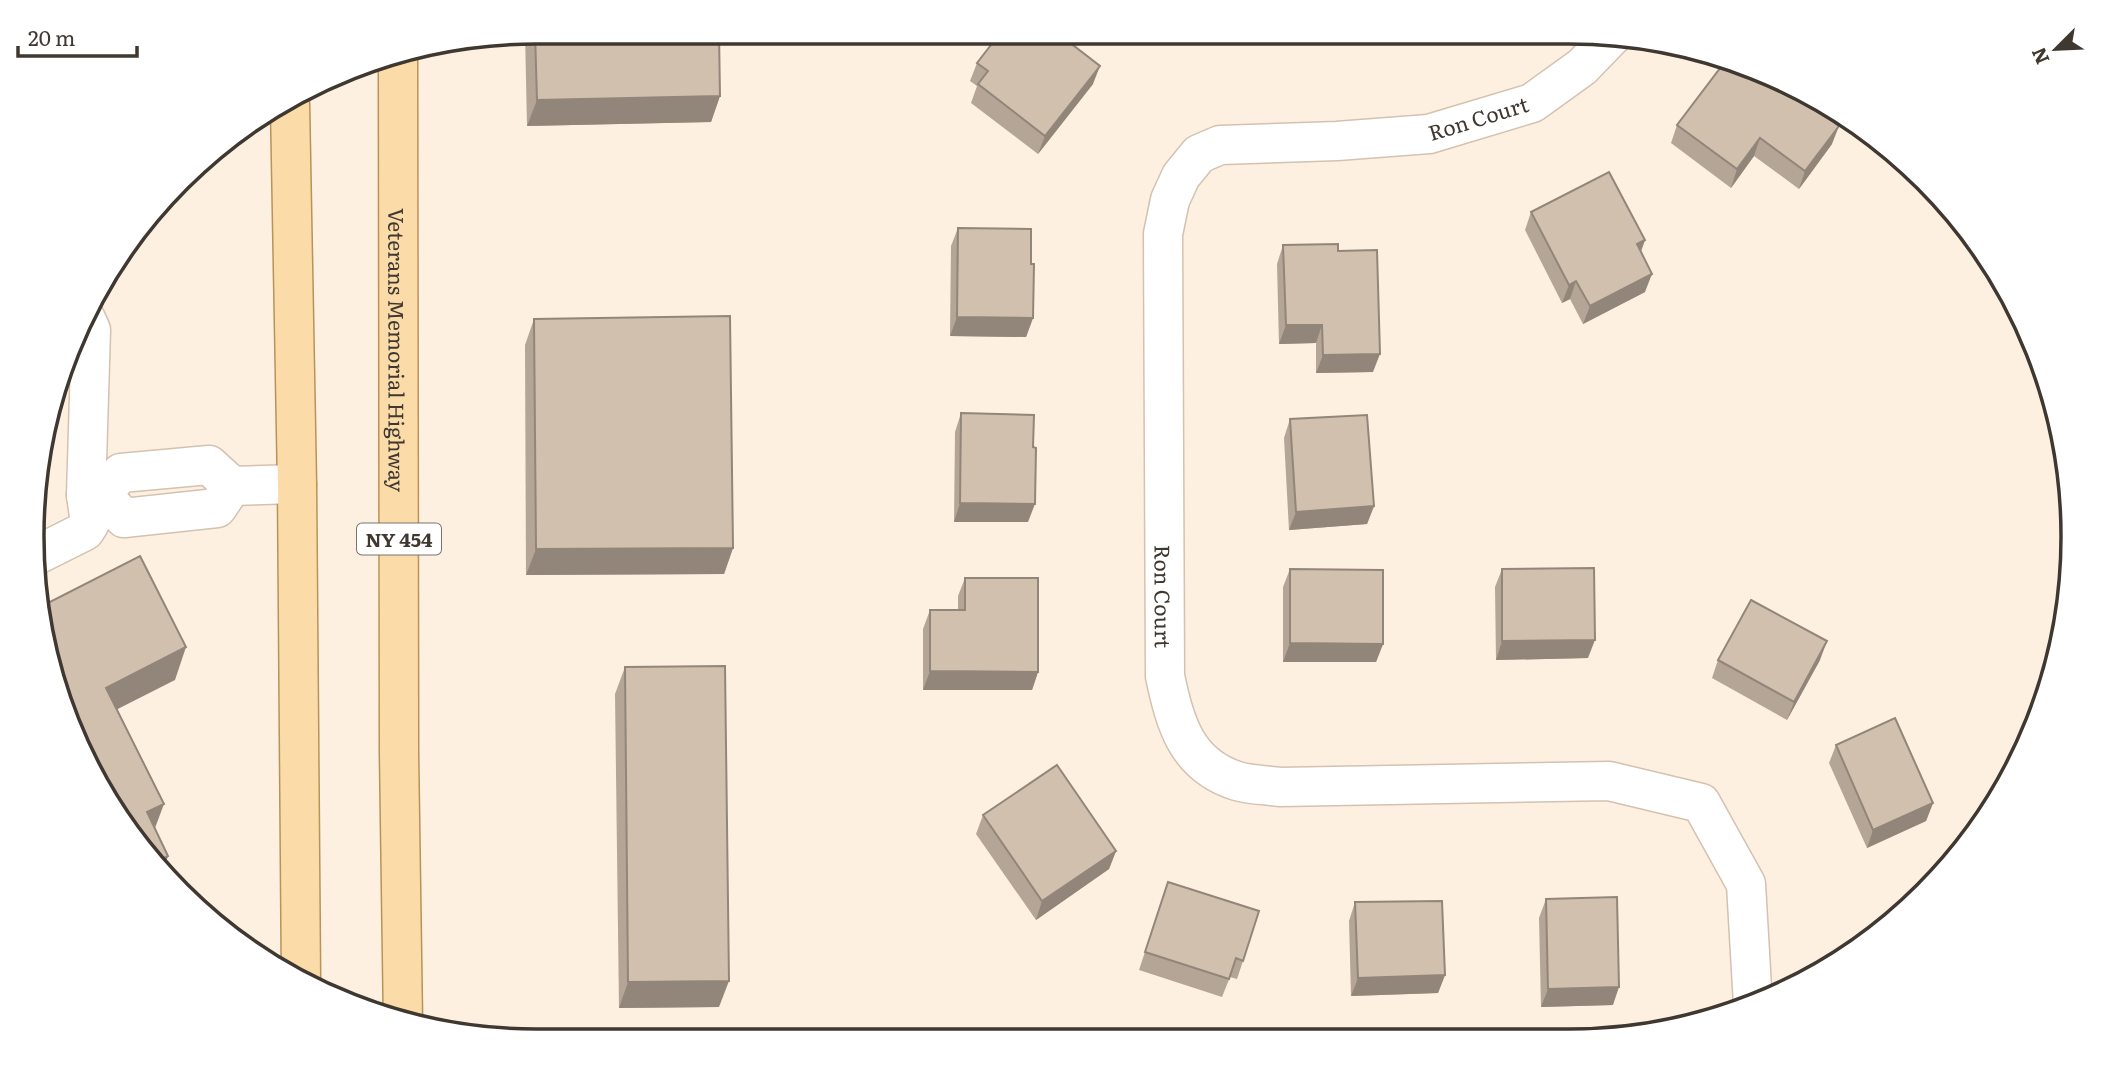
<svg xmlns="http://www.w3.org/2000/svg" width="2105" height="1073" viewBox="0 0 2105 1073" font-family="Literata,serif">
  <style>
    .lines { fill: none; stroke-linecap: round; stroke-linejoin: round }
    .minor-casing { stroke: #d3c2b0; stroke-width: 41 }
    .major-casing { stroke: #b89359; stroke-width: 41 }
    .minor { stroke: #fff; stroke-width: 38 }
    .major { stroke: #fbdca9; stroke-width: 38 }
    .wall { fill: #b4a596 }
    .shaded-wall { fill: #92867a }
    .building { fill: #d1c0ae; stroke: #92867a; stroke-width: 2 }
    .labels { text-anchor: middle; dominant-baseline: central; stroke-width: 6; stroke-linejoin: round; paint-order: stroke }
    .shield { fill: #fff; stroke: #79746f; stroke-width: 2 }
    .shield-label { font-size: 19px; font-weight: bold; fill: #3f3831 }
    .street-label { font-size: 21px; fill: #3f3831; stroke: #fff }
    .rim { fill: none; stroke: #3f3831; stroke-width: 3.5 }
  </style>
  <rect width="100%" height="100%" fill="#fef0e1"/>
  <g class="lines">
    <g class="minor-casing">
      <g id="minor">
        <path id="s1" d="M1613,35L1582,67L1532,103L1429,134L1337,141L1220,145L1199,154L1181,176L1170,200L1163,234L1165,676C1175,723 1186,765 1237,781C1250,785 1266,785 1280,787L1609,781L1701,803L1746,884L1753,1005"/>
        <path d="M86,319L91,330L86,495L101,494L121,473L209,465L232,486L297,484"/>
        <path d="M101,494L124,518L217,508L232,486"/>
        <path d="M37,555L85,531L90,523L86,495"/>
      </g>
    </g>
    <g class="major-casing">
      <g id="major">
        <path id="s2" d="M398,54L399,752L403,1023"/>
        <path d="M290,104L297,484L301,981"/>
      </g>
    </g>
    <use href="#minor" class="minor"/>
    <use href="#major" class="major"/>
  </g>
  <g class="wall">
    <path d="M536,32L720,96L711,122L527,126L525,33Z"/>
    <path d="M1017,43L1093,84L1038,154L971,103L977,86L970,81L977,63Z"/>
    <path d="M1677,125L1832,144L1799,189L1754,156L1731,188L1671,143Z"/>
    <path d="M1531,212L1645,240L1641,252L1645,292L1583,324L1570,299L1562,303L1525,230Z"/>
    <path d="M958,228L1031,264L1033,318L1026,337L950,336L951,246Z"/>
    <path d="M1283,245L1338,251L1373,372L1316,373V343L1279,344L1277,264Z"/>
    <path d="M534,319L733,548L724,574L526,575L525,345Z"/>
    <path d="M961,413L1028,522H954L955,432Z"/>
    <path d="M1290,419L1374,506L1367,524L1289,530L1284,438Z"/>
    <path d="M1290,569L1383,644L1376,662H1283V587Z"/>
    <path d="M1502,569L1588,658L1496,660L1495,587Z"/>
    <path d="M965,578L1038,672L1032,690H923V629L930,610H958V596Z"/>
    <path d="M1718,660H1820L1787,720L1712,678Z"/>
    <path d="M625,667L719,1007L619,1008L615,694Z"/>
    <path d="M1836,745L1933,803L1926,821L1867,848L1829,763Z"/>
    <path d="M983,815L1116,851L1109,869L1036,920L976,834Z"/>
    <path d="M1168,882L1243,961L1237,979L1230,977L1222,997L1139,970Z"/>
    <path d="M1546,899L1613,1005L1541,1007L1539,918Z"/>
    <path d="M1355,902L1445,975L1438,993L1351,996L1349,921Z"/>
  </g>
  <g class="shaded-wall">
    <path d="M1100,66L1093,84L1038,154L1045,136Z"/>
    <path d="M720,96L711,122L527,126L537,100Z"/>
    <path d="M1839,126L1832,144L1799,189L1805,171Z"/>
    <path d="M1760,138L1754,156L1731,188L1737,169Z"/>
    <path d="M1645,240L1638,258L1637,244Z"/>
    <path d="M1652,274L1645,292L1583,324L1590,306Z"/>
    <path d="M1576,281L1570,299L1562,303L1569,285Z"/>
    <path d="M957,317L1033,318L1026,337L950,336Z"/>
    <path d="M1286,325H1322L1316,343L1279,344Z"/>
    <path d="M1380,354L1373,372L1316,373L1323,355Z"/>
    <path d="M960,503L1035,504L1028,522H954Z"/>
    <path d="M1374,506L1367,524L1289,530L1296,512Z"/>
    <path d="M733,548L724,574L526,575L536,549Z"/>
    <path d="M1595,640L1588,658L1496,660L1502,641Z"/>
    <path d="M1827,641L1820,660L1787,720L1794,702Z"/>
    <path d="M1290,643L1383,644L1376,662H1283Z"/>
    <path d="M186,647L175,680L94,721L106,688Z"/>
    <path d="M930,671L1038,672L1032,690H923Z"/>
    <path d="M1933,803L1926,821L1867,848L1873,830Z"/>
    <path d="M164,804L152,836L147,812Z"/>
    <path d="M1116,851L1109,869L1036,920L1042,901Z"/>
    <path d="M168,856L163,871L157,862Z"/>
    <path d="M1445,975L1438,993L1351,996L1358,978Z"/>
    <path d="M729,981L719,1007L619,1008L628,982Z"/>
    <path d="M1619,987L1613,1005L1541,1007L1548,989Z"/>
  </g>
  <g class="building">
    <path d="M535,32H719L720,96L537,100Z"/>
    <path d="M1001,32H1003L1017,43L1026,32H1056L1100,66L1045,136L978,84L988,71L977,63Z"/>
    <path d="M1727,59L1771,76L1839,126L1805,171L1760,138L1737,169L1677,125Z"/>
    <path d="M1609,172L1645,240L1637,244L1652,274L1590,306L1576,281L1569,285L1531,212Z"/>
    <path d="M958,228L1031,229V264H1034L1033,318L957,317Z"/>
    <path d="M1338,244V251L1377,250L1380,354L1323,355L1322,325H1286L1283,245Z"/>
    <path d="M730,316L733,548L536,549L534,319Z"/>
    <path d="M961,413L1034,415L1033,447L1036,448L1035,504L960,503Z"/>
    <path d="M1367,415L1374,506L1296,512L1290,419Z"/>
    <path d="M140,556L186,647L106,688L164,804L147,812L168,856L157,862L83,760L38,608Z"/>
    <path d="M1594,568L1595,640L1502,641V569Z"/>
    <path d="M1290,569L1383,570V644L1290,643Z"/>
    <path d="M965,578H1038V672L930,671V610H965Z"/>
    <path d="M1751,600L1827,641L1794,702L1718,660Z"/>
    <path d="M725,666L729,981L628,982L625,667Z"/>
    <path d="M1895,718L1933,803L1873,830L1836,745Z"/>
    <path d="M1057,765L1116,851L1042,901L983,815Z"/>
    <path d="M1168,882L1259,911L1243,961L1236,958L1229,979L1145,952Z"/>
    <path d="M1617,897L1619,987L1548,989L1546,899Z"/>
    <path d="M1442,901L1445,975L1358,978L1355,902Z"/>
  </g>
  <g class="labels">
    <rect class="shield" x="357" y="523.5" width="84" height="31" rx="5"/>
    <g class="shield-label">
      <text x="399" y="539">NY 454</text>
    </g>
    <g class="street-label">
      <text transform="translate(1478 117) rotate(-17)">Ron Court</text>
      <text stroke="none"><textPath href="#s2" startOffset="296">Veterans Memorial Highway</textPath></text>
      <text stroke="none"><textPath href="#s1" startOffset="898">Ron Court</textPath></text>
    </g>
  </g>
  <path d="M0 0H2105V1073H0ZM536 44H1569A492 492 0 0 1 2061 536V537A492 492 0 0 1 1569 1029H536A492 492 0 0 1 44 537V536A492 492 0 0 1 536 44Z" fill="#fff" fill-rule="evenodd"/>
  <path class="rim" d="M536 44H1569A492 492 0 0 1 2061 536V537A492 492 0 0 1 1569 1029H536A492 492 0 0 1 44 537V536A492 492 0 0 1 536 44Z"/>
  <g transform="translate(2056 49) rotate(246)" stroke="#ffffff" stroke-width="5" paint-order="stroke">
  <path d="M0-5L12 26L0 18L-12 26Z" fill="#3f3831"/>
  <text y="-10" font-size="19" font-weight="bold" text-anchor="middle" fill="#3f3831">N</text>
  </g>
  <path d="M18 46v10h119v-10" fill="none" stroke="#3f3831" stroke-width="3.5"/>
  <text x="28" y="46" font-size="21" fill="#3f3831" stroke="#ffffff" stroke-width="5" paint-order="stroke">20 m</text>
</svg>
